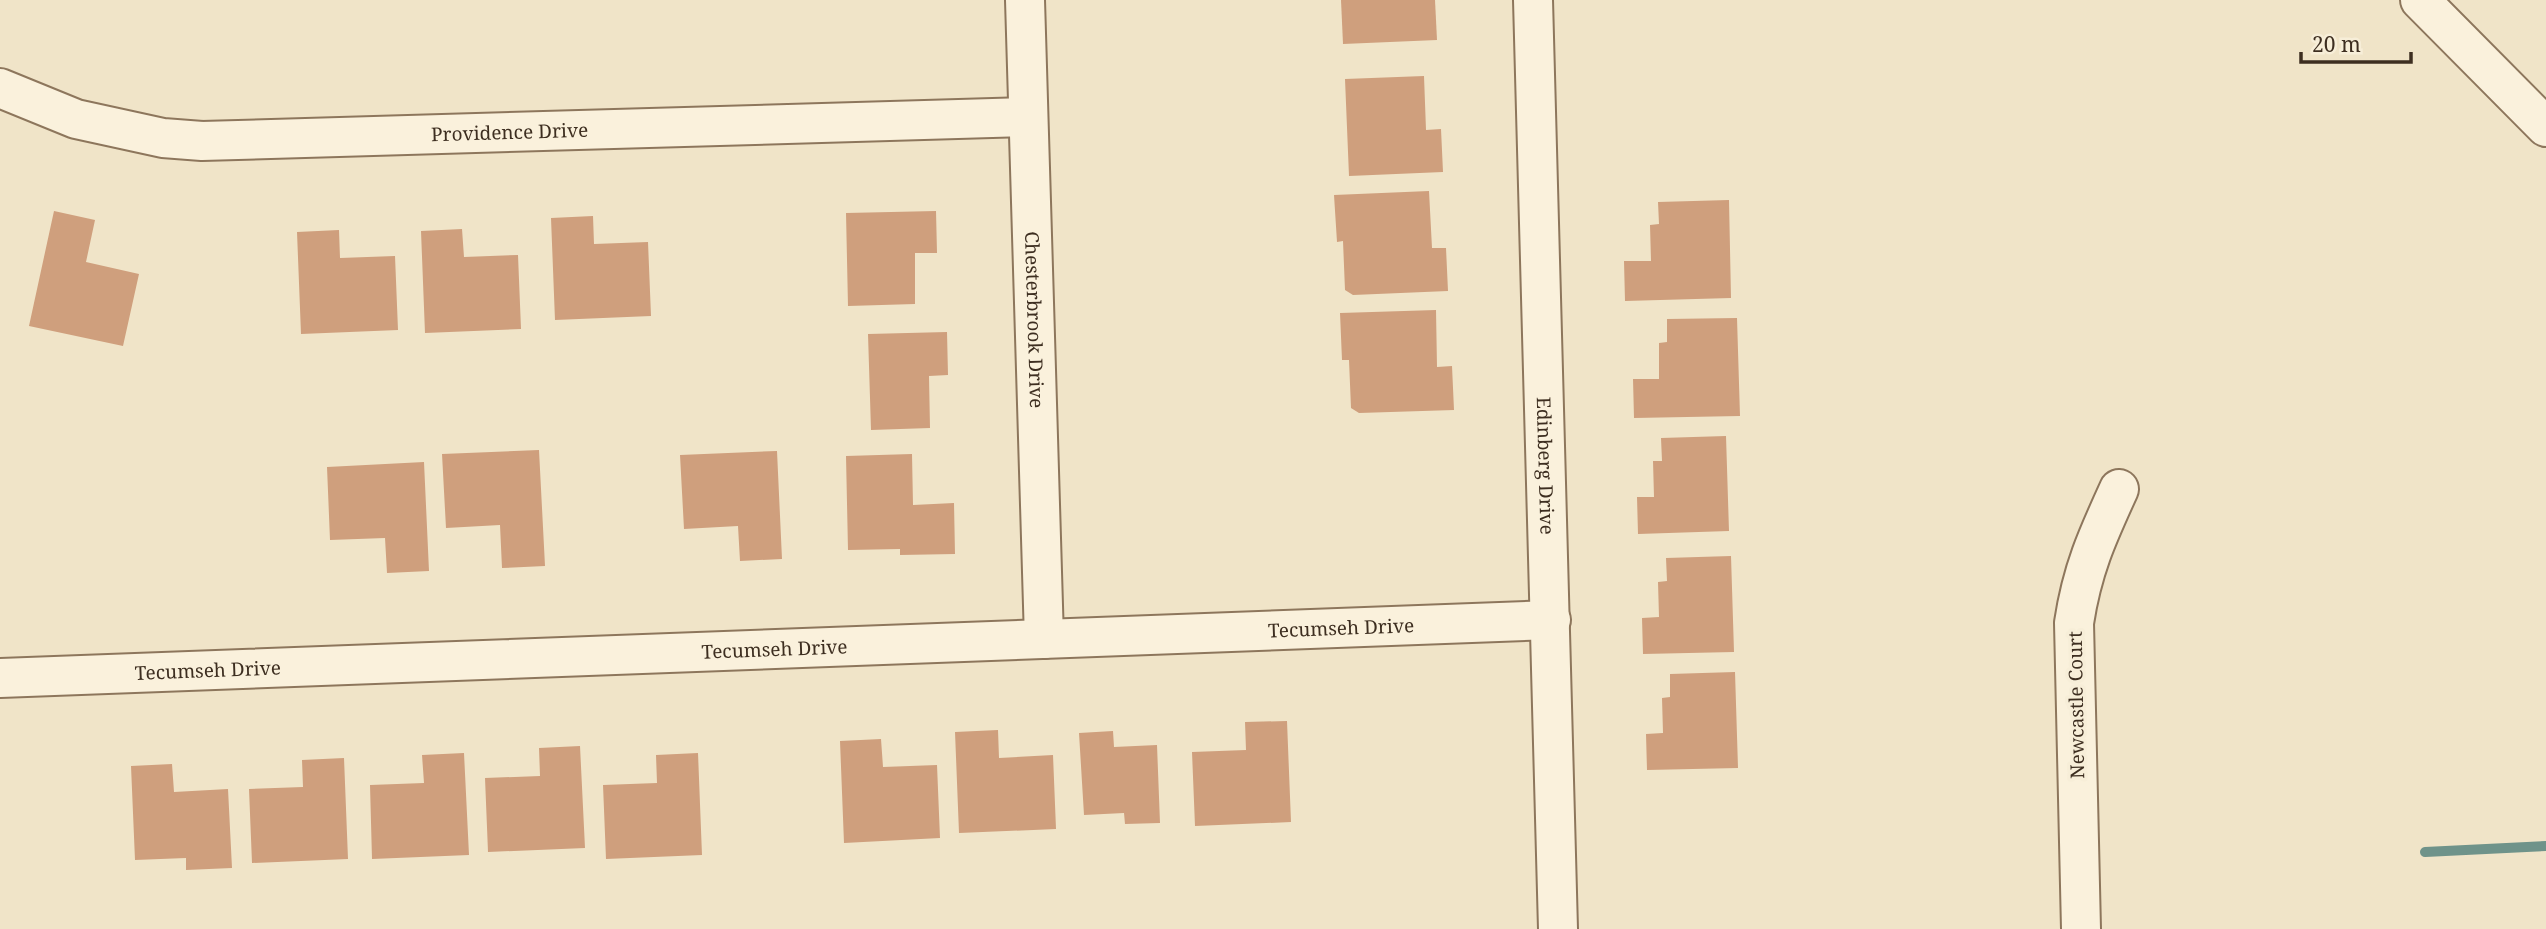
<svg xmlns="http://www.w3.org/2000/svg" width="2546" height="929" viewBox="0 0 2546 929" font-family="'Noto Serif',serif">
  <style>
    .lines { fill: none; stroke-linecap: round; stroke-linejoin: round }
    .stream { stroke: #6f938a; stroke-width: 10 }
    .building { fill: #cf9f7d }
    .street-casing { stroke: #8d765c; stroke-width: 42 }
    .street { stroke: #faf1dc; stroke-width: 38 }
    .labels { text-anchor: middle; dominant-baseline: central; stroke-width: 7; stroke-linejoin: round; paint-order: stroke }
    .street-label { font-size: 19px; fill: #3d2e20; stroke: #f7eed8 }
  </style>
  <rect width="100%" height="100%" fill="#f0e4c8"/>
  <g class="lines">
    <path class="stream" d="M2425,852L2546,846"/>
  </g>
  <g class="building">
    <path d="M1341,0H1435L1437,40L1343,44Z"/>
    <path d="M1424,76L1426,130L1441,129L1443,172L1349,176L1345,79Z"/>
    <path d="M1429,191L1432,248H1446L1448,291L1353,295L1345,290L1343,241L1337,242L1334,195Z"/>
    <path d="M1729,200L1731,298L1625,301L1624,261H1651L1650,225L1659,224L1658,202Z"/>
    <path d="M54,211L95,220L86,262L139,274L123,346L29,326Z"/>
    <path d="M936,211L937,253H915V304L848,306L846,213Z"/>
    <path d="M593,216L594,244L648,242L651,316L555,320L551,218Z"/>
    <path d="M462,229L464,257L518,255L521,329L425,333L421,231Z"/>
    <path d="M339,230L340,258L395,256L398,330L301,334L297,232Z"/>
    <path d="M1436,310L1437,367L1452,366L1454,410L1359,413L1351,408L1349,360H1342L1340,313Z"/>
    <path d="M1737,318L1740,416L1634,418L1633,379H1659V343L1667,342V319Z"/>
    <path d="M947,332L948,375L929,376L930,428L871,430L868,334Z"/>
    <path d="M1726,436L1729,531L1638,534L1637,497H1654L1653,461H1662L1661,438Z"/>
    <path d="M539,450L545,566L502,568L500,525L446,528L442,454Z"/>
    <path d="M777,451L782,559L740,561L738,526L684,529L680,455Z"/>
    <path d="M912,454L913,505L954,503L955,554L900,555V549L848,550L846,456Z"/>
    <path d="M424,462L429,571L387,573L385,538L330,540L327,467Z"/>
    <path d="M1731,556L1734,652L1643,654L1642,618L1659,617L1658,582L1667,581L1666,558Z"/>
    <path d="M1735,672L1738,768L1647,770L1646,734L1663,733L1662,698L1670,697V674Z"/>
    <path d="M1287,721L1291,822L1195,826L1192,752L1246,750L1245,722Z"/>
    <path d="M998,730L999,758L1053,755L1056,829L959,833L955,732Z"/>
    <path d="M1113,731L1114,747L1157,745L1160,823L1125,824L1124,813L1084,815L1079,733Z"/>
    <path d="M881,739L883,767L937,765L940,838L844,843L840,741Z"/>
    <path d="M580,746L585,848L488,852L485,778L540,776L539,748Z"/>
    <path d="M464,753L469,855L372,859L370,785L424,783L422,755Z"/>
    <path d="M698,753L702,855L606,859L603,785L657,783L656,755Z"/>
    <path d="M344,758L348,859L252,863L249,789L303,787L302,760Z"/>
    <path d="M172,764L174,792L228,789L232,868L186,870V858L135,860L131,766Z"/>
  </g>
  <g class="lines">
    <g class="street-casing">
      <g id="street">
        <path id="s1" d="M1025,0L1044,639"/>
        <path id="s2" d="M1533,0L1558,929"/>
        <path d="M2420,0L2546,127"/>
        <path id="s3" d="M0,88L76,119L163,138L202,141L1028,117"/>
        <path id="s4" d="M0,678L1551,620"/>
        <path d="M2081,929L2074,623C2082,570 2097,537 2119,489"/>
      </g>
    </g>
    <use href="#street" class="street"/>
  </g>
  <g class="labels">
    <g class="street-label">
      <text stroke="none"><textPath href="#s3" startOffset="518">Providence Drive</textPath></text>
      <text stroke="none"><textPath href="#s1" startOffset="320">Chesterbrook Drive</textPath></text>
      <text stroke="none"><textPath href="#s2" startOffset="466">Edinberg Drive</textPath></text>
      <text stroke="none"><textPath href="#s4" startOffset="1342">Tecumseh Drive</textPath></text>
      <text stroke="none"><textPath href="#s4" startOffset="775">Tecumseh Drive</textPath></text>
      <text stroke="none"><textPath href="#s4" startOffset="208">Tecumseh Drive</textPath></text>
      <text transform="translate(2076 705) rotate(-91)">Newcastle Court</text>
    </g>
  </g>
  <path d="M2301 52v10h110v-10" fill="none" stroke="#3d2e20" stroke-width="3.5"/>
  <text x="2312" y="52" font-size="21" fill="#3d2e20" stroke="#f7eed8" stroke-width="5" paint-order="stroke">20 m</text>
</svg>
